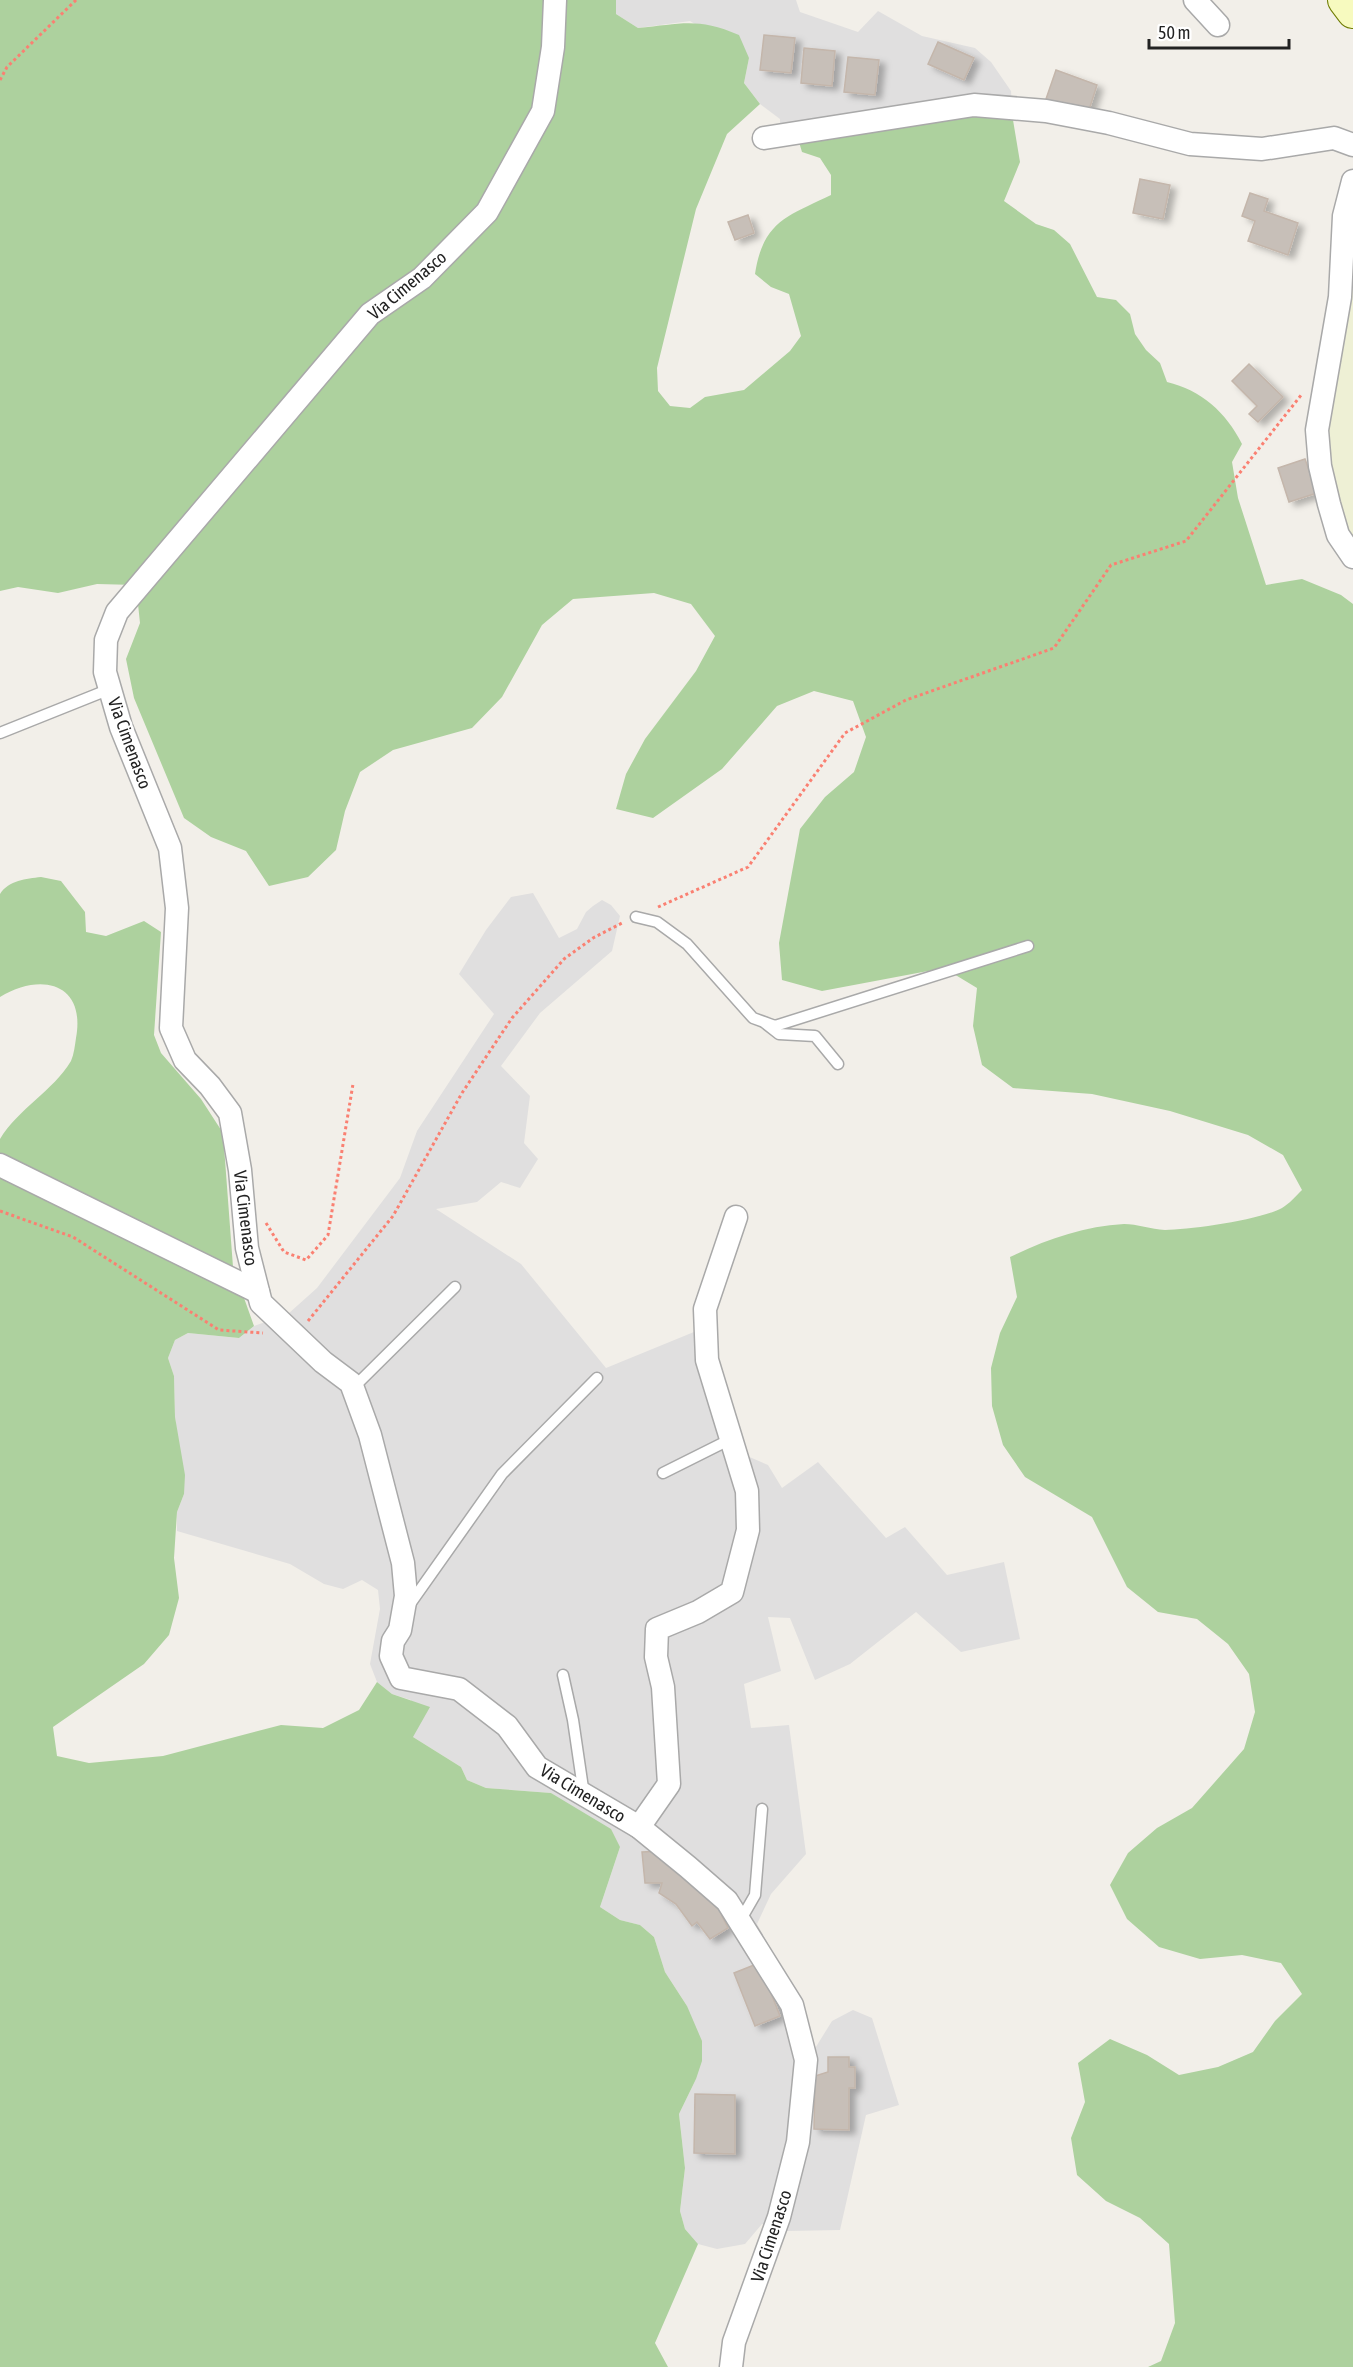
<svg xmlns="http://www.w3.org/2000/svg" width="1353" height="2367" viewBox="0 0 1353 2367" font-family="'Asap Condensed',sans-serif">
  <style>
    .residential { fill: #e0dfdf }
    .farmland { fill: #eef0d5 }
    .forest { fill: #add19e }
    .building { fill: #c7bfb8; stroke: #c4b6ab; stroke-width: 1.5; filter: url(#shadow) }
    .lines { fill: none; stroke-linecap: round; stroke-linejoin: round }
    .lane-casing { stroke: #a9a9a9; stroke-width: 13 }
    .street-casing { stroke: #a9a9a9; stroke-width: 25 }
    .secondary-casing { stroke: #707d05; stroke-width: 34 }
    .path { stroke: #fa8072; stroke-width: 3; stroke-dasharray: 3 3; stroke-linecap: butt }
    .lane { stroke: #fff; stroke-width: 10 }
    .street { stroke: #fff; stroke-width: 22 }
    .secondary { stroke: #f7fabf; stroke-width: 32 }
    .labels { text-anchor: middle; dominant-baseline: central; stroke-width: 5; stroke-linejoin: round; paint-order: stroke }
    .street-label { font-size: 18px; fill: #222; stroke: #fff }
  </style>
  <defs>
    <filter id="shadow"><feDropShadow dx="6" dy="4" stdDeviation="3" flood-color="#0004"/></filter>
  </defs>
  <rect width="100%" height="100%" fill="#f2efe9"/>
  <g class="residential">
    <path d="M616,0H796L800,12L858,32L878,11L922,36L975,48L991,62L1011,91L1013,120L970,116L780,144V119L760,104L744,83L749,58L690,21L638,28L616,14Z"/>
    <path d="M533,893L559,938L577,929L586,912L593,906L602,900L611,905L620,916L612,951L540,1013L501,1066L530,1096L524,1143L538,1159L520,1188L501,1182L477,1202L436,1209L521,1264L606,1368L711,1325L727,1401L745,1455L768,1465L782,1488L818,1462L886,1538L905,1527L947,1575L1004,1562L1020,1639L961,1652L916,1612L850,1664L815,1680L790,1618L768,1617L781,1671L744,1684L751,1728L789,1725L806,1854L771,1894L757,1924L793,1988L814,2050L832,2021L853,2010L872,2018L899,2105L866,2115L840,2230L787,2231L762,2224L745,2244L717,2249L698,2244L685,2229L680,2211L685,2168L679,2114L696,2079L687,2006L665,1972L654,1937L640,1925L620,1920L600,1907L620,1847L551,1793L486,1788L467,1780L461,1767L413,1737L411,1700L392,1694L377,1682L370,1664L380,1609L378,1590L362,1580L343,1589L324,1584L290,1564L177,1531V1512L184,1494L175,1417L174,1376L168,1358L175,1340L188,1333L239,1338L254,1326L288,1314L317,1288L400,1178L417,1131L494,1014L459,974L486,930L511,897Z"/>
  </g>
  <path class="farmland" d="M1353,285V543L1347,537L1327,472L1328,397L1344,347L1348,286Z"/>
  <g class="forest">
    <path d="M0,0H616V14L638,28C681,24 697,17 739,35L749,58L744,83L760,104L727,134L696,209L657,368L658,391L670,406L690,408L705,397L744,390L790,351L801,336L789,294L771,287L755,274C763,221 788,216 831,195V175L820,158L802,152L799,142L970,116L1013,120L1020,162L1004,201L1036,224L1054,230L1070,244L1097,297L1116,300L1130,314L1135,334L1146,350L1160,363L1167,382C1201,390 1226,412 1242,444L1232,462L1238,498L1266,585L1302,579L1341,595L1353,604V2367H1148L1161,2361L1175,2323L1169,2244L1140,2218L1106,2201L1077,2175L1071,2138L1085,2102L1078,2063L1110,2039L1147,2055L1179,2075L1218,2067L1253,2052L1275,2021L1302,1994L1281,1963L1242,1955L1200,1959L1159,1947L1127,1919L1110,1885L1128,1853L1157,1828L1192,1808L1244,1749L1255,1712L1249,1674L1228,1644L1197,1619L1158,1612L1127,1587L1092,1517L1025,1477L1003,1445L992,1406L991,1368L1000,1333L1017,1297L1010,1257C1045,1240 1084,1226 1124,1224C1137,1224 1151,1229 1165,1230C1189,1230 1261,1220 1282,1208C1289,1204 1296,1196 1302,1190L1283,1155L1248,1135L1170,1111L1092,1094L1013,1088L982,1065L973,1026L977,988L944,968L822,991L782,980L779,943L800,829L825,797L854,772L866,737L853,701L814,691L777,706L722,769L653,818L616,809L626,774L645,739L696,671L715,636L691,604L654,593L573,599L542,625L502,697L472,728L393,750L360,772L345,811L336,850L308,877L269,886L246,851L211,837L184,818L134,698L126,659L140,623L136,585L97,584L58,593L18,587L0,591Z"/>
    <path d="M41,877L61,881L85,912L86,932L106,936L144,921L161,932L154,1035L161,1053L201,1099L223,1133L233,1267L254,1326L239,1338L188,1333L175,1340L168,1358L174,1376L175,1417L185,1475L184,1494L177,1512L174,1558L179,1598L169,1635L144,1664L53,1727L57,1756L89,1763L163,1756L281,1725L323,1728L359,1710L377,1682L392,1694L430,1707L413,1737L461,1767L467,1780L486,1788L551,1793L611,1829L620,1847L600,1907L620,1920L640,1925L654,1937L665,1972L687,2006L702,2041V2061L696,2079L679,2114L685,2168L680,2211L685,2229L698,2244L655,2343L668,2367H0V1139C18,1109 53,1091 71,1061C74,1054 75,1045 76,1038C86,983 41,972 0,997V894C9,880 26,879 41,877Z"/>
  </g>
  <g class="building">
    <path d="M764,35L795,38L791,73L760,70Z"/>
    <path d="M938,42L974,58L964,80L928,64Z"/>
    <path d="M804,48L835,51L832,86L801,83Z"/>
    <path d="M848,57L879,60L875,95L844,92Z"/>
    <path d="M1056,70L1097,85L1088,113L1046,99Z"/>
    <path d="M1140,179L1170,185L1163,219L1133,213Z"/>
    <path d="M1250,193L1268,199L1264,211L1298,223L1288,255L1248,241L1255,221L1242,216Z"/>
    <path d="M748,215L754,233L735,240L728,222Z"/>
    <path d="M1249,364L1283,397L1258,422L1249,414L1257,406L1232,381Z"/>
    <path d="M1305,459L1317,493L1289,502L1278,468Z"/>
    <path d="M663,1851L728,1912L722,1916L728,1928L710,1939L697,1922L692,1926L676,1904L659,1893L662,1883H645L642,1852Z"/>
    <path d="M759,1963L780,2016L755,2026L734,1973Z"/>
    <path d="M828,2057H849V2067H855V2088H849V2130L814,2129L815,2076L828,2072Z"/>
    <path d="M695,2094L735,2095V2154L694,2153Z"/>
  </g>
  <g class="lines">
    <g class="lane-casing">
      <g id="lane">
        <path d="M0,733L110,689"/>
        <path d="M636,917L657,922L687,944L753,1018L775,1026L1028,946"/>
        <path d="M765,1023L779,1034L815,1036L838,1064"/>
        <path d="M353,1388L455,1287"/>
        <path d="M663,1473L731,1439"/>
        <path d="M410,1604L502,1474L597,1378"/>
        <path d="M563,1675L573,1720L584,1795"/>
        <path d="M740,1921L755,1895L762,1809"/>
      </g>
    </g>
    <g class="street-casing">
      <g id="street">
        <path d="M555,0L553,47L543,111L487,212L422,278L370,314L117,612L106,640L105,672L121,727L170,848L177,908L171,1028L185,1060L210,1086L230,1113L240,1170L247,1248L261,1303L323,1362L351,1383L370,1435L403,1563L406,1596L400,1630L393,1641L391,1656L401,1678L459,1689L507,1726L537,1767L639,1827L688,1867L727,1901L792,2005L806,2060L798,2142L779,2217L734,2342L731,2367"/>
        <path d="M1195,0L1218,25"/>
        <path d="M764,138L974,105L1046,111L1109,123L1190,144L1262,149L1334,138L1353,145"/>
        <path d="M1353,181L1344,216L1340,297L1317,430L1320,466L1329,504L1338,535L1353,557"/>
        <path d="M0,1165L258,1292"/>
        <path d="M639,1827L669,1784L663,1687L656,1657L657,1629L698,1612L732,1592L748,1530L747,1491L707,1360L705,1309L736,1217"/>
      </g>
    </g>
    <g class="secondary-casing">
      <path id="secondary" d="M1344,0L1353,12"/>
    </g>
    <g class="path">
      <path d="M0,80L7,67L76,0"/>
      <path d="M658,907L748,867L845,733L906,700L1054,648L1111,565L1186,541L1302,394"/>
      <path d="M0,1211L73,1237L219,1330L263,1333"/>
      <path d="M266,1223L284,1252L306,1260L328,1235L353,1084"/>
      <path d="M308,1321L393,1216L462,1093L512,1018L564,959L593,938L624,922"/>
    </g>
    <use href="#lane" class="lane"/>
    <use href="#street" class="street"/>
    <use href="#secondary" class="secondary"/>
  </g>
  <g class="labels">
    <g class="street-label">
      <text transform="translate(407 285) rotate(-40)">Via Cimenasco</text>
      <text transform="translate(130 743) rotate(70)">Via Cimenasco</text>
      <text transform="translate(246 1218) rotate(83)">Via Cimenasco</text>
      <text transform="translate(583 1793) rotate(31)">Via Cimenasco</text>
      <text transform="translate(771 2236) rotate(-72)">Via Cimenasco</text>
    </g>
  </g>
  <path d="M1149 39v9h140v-9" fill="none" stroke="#222222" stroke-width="3"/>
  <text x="1158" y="39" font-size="18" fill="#222222" stroke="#ffffff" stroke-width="4.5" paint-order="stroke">50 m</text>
</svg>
